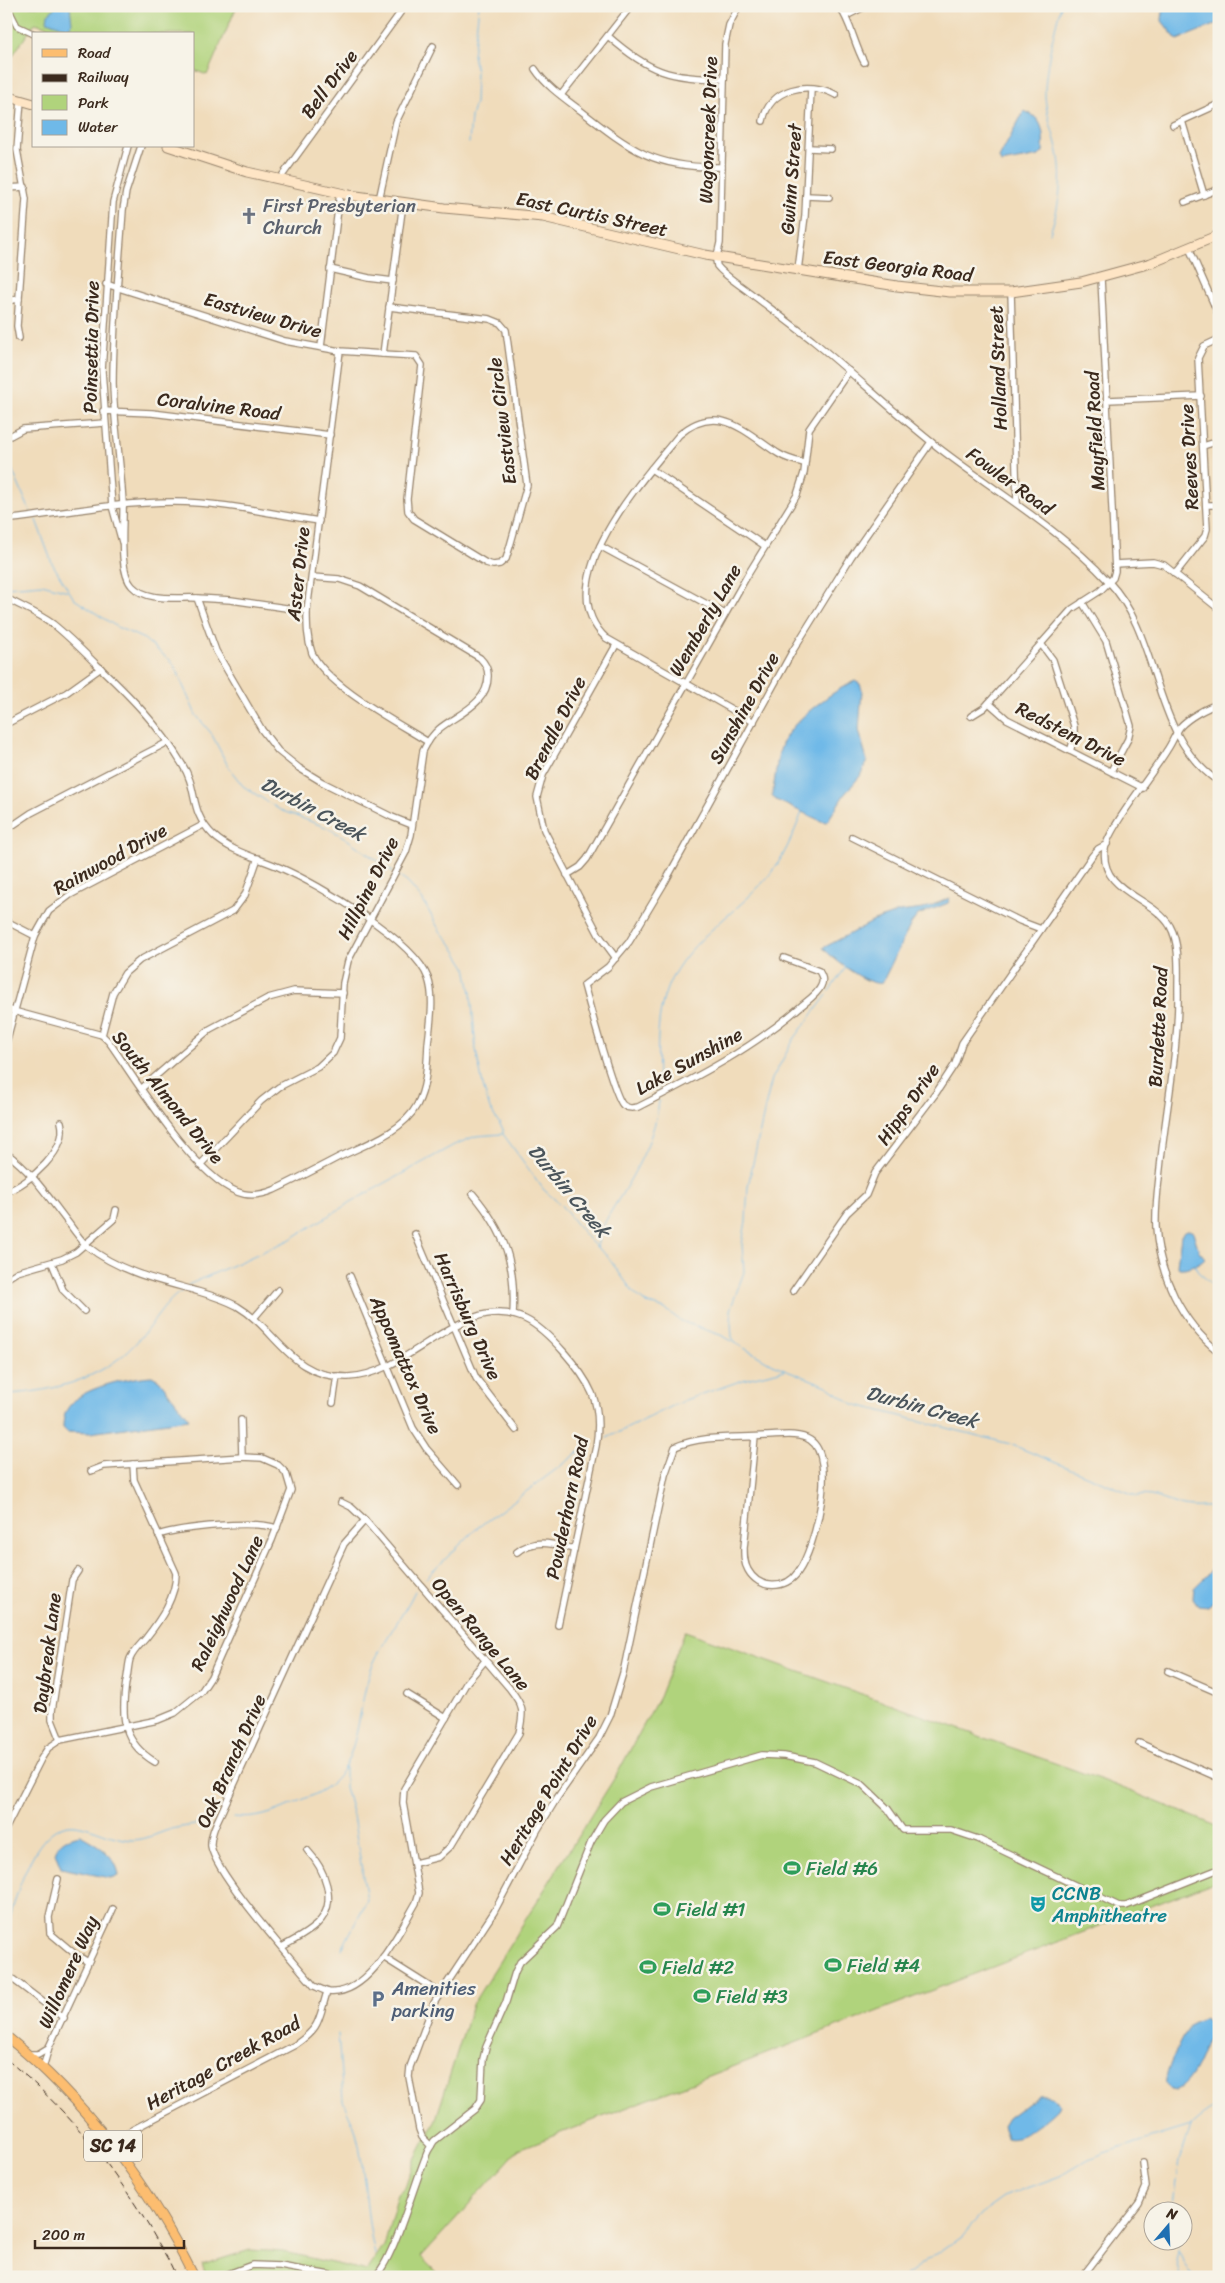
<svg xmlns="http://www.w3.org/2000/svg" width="1225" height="2283" viewBox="0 0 1225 2283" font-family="Sriracha,sans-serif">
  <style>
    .green { fill: #b0d37c; stroke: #767e4d }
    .water { fill: #6fb9e8; stroke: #557283 }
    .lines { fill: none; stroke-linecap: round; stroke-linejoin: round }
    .stream { stroke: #6fb9e8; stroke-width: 1 }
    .minor-casing { stroke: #96836c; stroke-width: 8 }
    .secondary-casing { stroke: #96836c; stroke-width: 11 }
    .primary-casing { stroke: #96836c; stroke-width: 11 }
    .minor { stroke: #fff; stroke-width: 5.5 }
    .secondary { stroke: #fee5c5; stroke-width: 9 }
    .primary { stroke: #fcbd6f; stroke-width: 9 }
    .rail { stroke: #3b2a1e; stroke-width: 1; stroke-dasharray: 8 4; stroke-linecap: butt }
    .labels { text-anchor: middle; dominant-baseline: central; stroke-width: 5; stroke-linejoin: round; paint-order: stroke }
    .shield { fill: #f7f3e8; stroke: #73665b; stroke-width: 1 }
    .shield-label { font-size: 18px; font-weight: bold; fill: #3b2a1e }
    .street-label { font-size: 19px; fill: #3b2a1e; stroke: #f7f3e8 }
    .worship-label { font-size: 19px; fill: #5b616d; stroke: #f7f3e8; text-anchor: start }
    .leisure-label { font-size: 19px; fill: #27864d; stroke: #f7f3e8; text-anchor: start }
    .culture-label { font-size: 19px; fill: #0d838f; stroke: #f7f3e8; text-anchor: start }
    .service-label { font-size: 19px; fill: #4e5e75; stroke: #f7f3e8; text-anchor: start }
    .water-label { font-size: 20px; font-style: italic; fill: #4b555b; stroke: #f7f3e8 }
  </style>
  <rect width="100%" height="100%" fill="#f7f3e8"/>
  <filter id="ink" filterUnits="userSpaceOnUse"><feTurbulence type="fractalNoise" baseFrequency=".02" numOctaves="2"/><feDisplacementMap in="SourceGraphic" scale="10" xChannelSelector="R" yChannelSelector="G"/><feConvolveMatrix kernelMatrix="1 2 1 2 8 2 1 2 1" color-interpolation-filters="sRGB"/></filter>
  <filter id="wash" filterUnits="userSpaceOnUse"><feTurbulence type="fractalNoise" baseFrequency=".0096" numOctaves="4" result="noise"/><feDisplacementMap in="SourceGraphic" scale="20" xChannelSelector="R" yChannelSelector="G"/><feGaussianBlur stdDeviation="1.12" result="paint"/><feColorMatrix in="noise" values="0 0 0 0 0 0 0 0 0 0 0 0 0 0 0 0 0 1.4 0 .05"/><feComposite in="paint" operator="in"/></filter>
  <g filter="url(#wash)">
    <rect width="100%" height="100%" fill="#f0dcbb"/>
    <g class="green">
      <path d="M6,6H237L207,75L194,70V34H73L35,23L6,65Z"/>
      <path d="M685,1631L1105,1781L1219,1827V1880L519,2149L421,2257L441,2277H207L202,2265L250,2250L284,2252L367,2271L384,2246L398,2194L405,2188L414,2161L436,2119L472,2005L617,1774L659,1697Z"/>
    </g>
    <g class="water">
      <path d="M57,6H70L72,23L69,29L47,21L48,14Z"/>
      <path d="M1163,6H1219V23L1177,40L1162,21Z"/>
      <path d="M1024,111C1044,118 1044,133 1043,152L1039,156L1001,163L999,158Z"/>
      <path d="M855,681L860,684L862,690L859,730L867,761L860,776L844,795L827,822L821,821L776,800L772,795C776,778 776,753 785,738C796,718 834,690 855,681Z"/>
      <path d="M950,898L948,903L918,915L911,924L882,983C868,987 832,958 823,948L874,921L899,912L923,909Z"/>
      <path d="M1189,1230L1193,1232L1199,1251L1205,1258C1199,1264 1188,1269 1179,1268L1177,1265L1181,1236L1184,1231Z"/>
      <path d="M152,1376L159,1380L189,1419L90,1433L67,1432L63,1428C63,1418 65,1410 72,1403C85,1387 132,1377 152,1376Z"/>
      <path d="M1219,1563V1596L1208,1606L1198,1605L1193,1598L1194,1588Z"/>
      <path d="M80,1835C97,1844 117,1856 119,1876L110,1878L61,1868L55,1853C60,1839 67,1838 80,1835Z"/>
      <path d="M1204,2018L1210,2025V2029C1205,2047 1194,2081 1176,2090L1170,2089L1166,2085C1163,2075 1183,2034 1190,2025C1194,2021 1199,2019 1204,2018Z"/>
      <path d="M1039,2095C1048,2094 1056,2096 1059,2105L1057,2109C1047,2119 1020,2142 1007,2137L1003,2126L1008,2118Z"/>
    </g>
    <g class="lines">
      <g class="stream">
        <path d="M469,143L471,117L475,103L476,71L473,55L479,6"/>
        <path d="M1050,233C1058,211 1062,188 1060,165C1058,142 1047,121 1045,97C1044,72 1054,31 1061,6"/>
        <path d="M6,456L31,513"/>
        <path d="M36,520L52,563L74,599L117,627L144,639L173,663L196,715L211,733L229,768L243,786L280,810L328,828L344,837L393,872"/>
        <path d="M6,587L42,584L68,591"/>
        <path d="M396,874L408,883L422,899L440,931L450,942L466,967L471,993L476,1050L483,1086L490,1109L503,1129V1134L544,1190L560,1204L590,1241L607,1256L633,1292L646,1303L665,1309L681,1321L723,1336L772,1364L827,1386L853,1404L1010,1444L1137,1496C1155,1492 1172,1506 1191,1507C1200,1508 1209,1506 1219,1506"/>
        <path d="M829,991L846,967"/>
        <path d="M658,1092C658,1060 655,1027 664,997C680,944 732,918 766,879C783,860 793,836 802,812"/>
        <path d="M597,1247C600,1227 611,1211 622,1194C638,1167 656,1134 659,1101"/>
        <path d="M1194,1265L1198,1272L1219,1290"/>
        <path d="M188,1285L289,1240L351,1202L454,1145L476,1136L502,1134"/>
        <path d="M736,1343L732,1337L730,1310L744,1272L742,1244L746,1221L748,1186L767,1099L772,1079L794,1039L827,995"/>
        <path d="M6,1394C56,1392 109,1377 141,1337C153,1324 167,1299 182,1291"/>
        <path d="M607,1438L685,1400L746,1379L784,1370"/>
        <path d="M426,1578L477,1528L589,1445"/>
        <path d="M234,1817C256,1820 273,1813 293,1804C306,1798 322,1792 333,1782C361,1756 358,1699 373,1664C385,1638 403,1616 415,1591"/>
        <path d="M6,1933C14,1903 33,1820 76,1825C95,1828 112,1839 132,1840C148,1840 161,1831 176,1828C190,1825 200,1826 213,1819"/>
        <path d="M342,1949L367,1900L353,1816L345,1787V1766"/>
        <path d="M338,2034L343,2100C346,2111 353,2121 356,2132C366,2172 365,2215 375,2255"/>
        <path d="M1173,2210L1180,2160L1191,2126"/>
        <path d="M1176,2240L1178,2250L1192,2277"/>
        <path d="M1178,2251L1176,2260L1180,2277"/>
        <path d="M904,2277L962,2236L989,2207L1003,2197L1060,2176L1085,2161L1104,2153L1191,2126L1219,2102"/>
      </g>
    </g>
  </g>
  <g filter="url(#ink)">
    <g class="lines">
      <g class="minor-casing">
        <g id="minor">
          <path d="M7,6L17,26L34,34"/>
          <path d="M739,6L729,25L725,44L720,243L716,260L717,266C725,276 739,284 749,292C770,308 791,324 812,340C855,375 895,414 939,448C996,492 1059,528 1108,581C1163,638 1149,735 1219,782"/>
          <path d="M839,6C851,22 854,44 864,62"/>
          <path d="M846,16L866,6"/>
          <path d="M608,36C650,73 669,78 724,79"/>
          <path d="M535,69C546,86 564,98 580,110C631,150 655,169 722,167"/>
          <path d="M561,95L631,6"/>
          <path d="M763,121C769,88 808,80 836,95"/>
          <path d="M1182,121L1204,195"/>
          <path d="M1173,125L1219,104"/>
          <path d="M141,146L126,192L123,210C119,267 113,325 113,383C114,424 121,464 123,504C124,524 118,571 132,586C147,602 177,597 197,598L216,651L262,730L278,751L299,768L322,782L392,817L412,825"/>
          <path d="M809,148L831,149"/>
          <path d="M279,180L405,6"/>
          <path d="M6,188L25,187"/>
          <path d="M806,196L829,197"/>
          <path d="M379,200L396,122L433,46"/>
          <path d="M1185,202L1219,189"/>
          <path d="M1189,248L1219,316"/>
          <path d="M330,269L369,278L393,281"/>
          <path d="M798,270L805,216L811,89"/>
          <path d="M106,284L285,341L340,351L383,354L403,203"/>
          <path d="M1011,292L1017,503"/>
          <path d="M6,301L19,299"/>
          <path d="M19,338L17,326L26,199L17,150L21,100"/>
          <path d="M321,347L340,193"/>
          <path d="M340,351L307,611C307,626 307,639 312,653C327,686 396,722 428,742"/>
          <path d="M383,354L416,356L422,365L407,499L408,511L414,519L486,563L493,565L500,564L506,559L510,546L527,485L506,330L500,323L490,319L389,307"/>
          <path d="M1108,400L1201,396"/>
          <path d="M103,411L152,413L330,435"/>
          <path d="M10,436L23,429L105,423"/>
          <path d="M1203,446L1219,441"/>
          <path d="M651,469L765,546"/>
          <path d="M1206,505H1219"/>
          <path d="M6,520C62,513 118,502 174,502C223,502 271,514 319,521"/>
          <path d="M122,542L112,506L102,371L113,202L128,146"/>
          <path d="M600,546L725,614"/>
          <path d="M1115,564L1153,562L1164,565L1219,609"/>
          <path d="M1175,574L1205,536L1207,529L1198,358L1204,346L1219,339"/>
          <path d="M6,598C22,607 38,613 53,624C68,636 82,650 95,663C128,694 159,725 182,764C199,790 188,810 213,835C231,852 259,858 281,868C318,884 414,940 428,978C435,997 430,1024 428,1044C427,1064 427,1086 417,1105C402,1133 364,1145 337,1158C316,1169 295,1180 274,1190C264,1194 254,1196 244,1194C198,1184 137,1081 109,1042L102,1035L6,1009"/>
          <path d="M197,598L231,600L307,611"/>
          <path d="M1082,602L1106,641L1131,726L1128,739L1111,771"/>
          <path d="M1041,644L1053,660L1074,726V739L1070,751"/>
          <path d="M616,645L543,775L537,797L544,830L599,935L616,958"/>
          <path d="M989,703L1007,719L1143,788"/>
          <path d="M1219,704C1207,707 1188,718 1180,727C1175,734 1172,743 1167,750C1154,772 1108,828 1105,849C1099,892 1153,897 1170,926C1180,944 1178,970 1178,990C1179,1046 1167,1103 1161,1159C1159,1181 1155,1204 1156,1227C1159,1275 1181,1322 1219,1352"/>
          <path d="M971,716L984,708L1072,609L1100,591L1113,578L1115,571L1101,278"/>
          <path d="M754,722L606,638C547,583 643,479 679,435C718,400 747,434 779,454C787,459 796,461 804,463"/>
          <path d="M6,724L66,693L101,668"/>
          <path d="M6,830L31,813L168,742"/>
          <path d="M852,837L1020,921L1041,929"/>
          <path d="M567,875L580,867L587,859L747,576L797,495L804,473L809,429L849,371"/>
          <path d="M6,921L35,936"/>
          <path d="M784,958L819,971C822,976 824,980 821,986C818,994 807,1001 800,1007C752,1049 695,1078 638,1107C633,1108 628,1109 623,1105C614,1097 589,1003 584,985L608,967L629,942L665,882L792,652L851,557L931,442"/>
          <path d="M102,1035L113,993L125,973L140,960L233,911L245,895L258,858"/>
          <path d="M6,1043L35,936L49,911L70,895L203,825"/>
          <path d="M142,1088L210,1029L268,998L294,991L343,993"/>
          <path d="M6,1153C33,1172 50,1200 70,1225C75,1232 81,1240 87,1246C117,1270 153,1279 190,1289C206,1294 222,1298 237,1306C278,1330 290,1378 348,1377C411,1375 463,1290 525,1319C548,1330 582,1370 592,1393C599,1410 599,1428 596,1446L558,1625"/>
          <path d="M200,1165L261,1101L279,1087L318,1067L333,1053L340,1038L343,983L348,961L406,852L411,835L423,751C427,743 432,735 439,729C457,714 489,704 488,675C488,668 485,663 480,658L360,586L339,579L312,577"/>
          <path d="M6,1192C30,1183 69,1149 61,1122"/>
          <path d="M473,1194C506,1233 516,1265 513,1315"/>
          <path d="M415,1234L476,1378L516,1430"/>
          <path d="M52,1263L63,1290L84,1311"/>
          <path d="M350,1276L413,1428L426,1448L458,1485"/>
          <path d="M6,1279L17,1272L62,1259L76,1252L114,1219L116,1210"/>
          <path d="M793,1291L847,1213L866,1195L875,1173L936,1093L955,1064L962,1043L1092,856L1098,849L1107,844"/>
          <path d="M254,1318L278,1290"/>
          <path d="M333,1403L337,1376"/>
          <path d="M241,1420L242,1457"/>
          <path d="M133,1464L134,1480L176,1573C176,1597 161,1619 146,1638C141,1644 133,1651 130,1659C128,1666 128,1675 126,1682C121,1717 122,1742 155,1762"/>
          <path d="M341,1502L351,1507L365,1520L510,1689C524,1707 524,1711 519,1733L451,1846L439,1857L415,1863"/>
          <path d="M365,1520L344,1544L223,1809C218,1820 210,1834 211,1846C216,1875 292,1959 314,1986C319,1988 324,1991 329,1992C369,1996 399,1932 416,1903L419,1893L403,1803L404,1789L467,1682L484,1662"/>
          <path d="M158,1535C183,1527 253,1520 277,1528"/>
          <path d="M517,1552C535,1538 553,1544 574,1549"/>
          <path d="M1168,1671L1219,1693"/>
          <path d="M407,1694L446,1718"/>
          <path d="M60,1740L52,1720V1711L72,1580L78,1571"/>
          <path d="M1139,1743L1219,1778"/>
          <path d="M6,1828L41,1759L48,1748L60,1740L158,1720L175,1713L201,1692L211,1677L272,1540L291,1490L286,1473L278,1465L262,1458L242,1457L104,1466L91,1471"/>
          <path d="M58,1879L49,1917L50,1933L75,1954L88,1962"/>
          <path d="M282,1947C294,1940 309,1933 318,1923C339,1902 324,1868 307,1850"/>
          <path d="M383,1957L440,1993"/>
          <path d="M6,1974L64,2018"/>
          <path d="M28,2054H38L48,2048"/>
          <path d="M43,2068L49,2047L113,1909"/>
          <path d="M109,2142L295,2045C321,2027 318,2021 327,1992"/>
          <path d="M431,2146L422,2137L419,2129L409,2077L410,2067L434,2003L494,1912L538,1829L557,1798L599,1738L610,1716L623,1673L665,1475L675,1447C702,1435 735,1438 765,1436C778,1436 798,1432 810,1440C838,1458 815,1549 798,1572C786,1590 759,1590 748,1570C744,1563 744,1556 744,1548L755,1437"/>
          <path d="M220,2277L252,2265L280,2266L341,2277"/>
          <path d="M374,2277C393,2264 416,2177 428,2151L434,2141L475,2109L481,2100L483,2059L486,2047L506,2002L515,1972L520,1962L557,1927L591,1842L604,1820L621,1802L651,1787L762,1755L784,1756L815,1762L863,1785L888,1809L903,1830H951L978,1839L1119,1906H1126L1136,1902L1219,1869"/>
          <path d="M1082,2277L1139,2203L1146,2187L1143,2163"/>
        </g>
      </g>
      <g class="secondary-casing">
        <g id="secondary">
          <path d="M6,96L34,104"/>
          <path d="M168,146L247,172L349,195L444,208L543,217L705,255L897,286L950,292H1011L1081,282L1151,263L1219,235"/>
        </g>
      </g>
      <g class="primary-casing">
        <path id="primary" d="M6,2036C85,2100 149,2185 194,2277"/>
      </g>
      <use href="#minor" class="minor"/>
      <use href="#secondary" class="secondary"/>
      <use href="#primary" class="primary"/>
      <path class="rail" d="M6,2059C65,2107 112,2164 151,2230C159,2245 170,2260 176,2277"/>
    </g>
  </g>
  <defs>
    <g id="church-bare" transform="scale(1.35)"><path d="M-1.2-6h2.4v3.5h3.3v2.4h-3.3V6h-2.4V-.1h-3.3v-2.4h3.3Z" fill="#6b7280" stroke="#f7f3e8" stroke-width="2.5" paint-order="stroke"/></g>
    <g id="stadium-bare" transform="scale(1.35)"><path d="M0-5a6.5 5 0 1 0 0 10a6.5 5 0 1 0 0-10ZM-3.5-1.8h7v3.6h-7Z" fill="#2e9e5b" stroke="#f7f3e8" stroke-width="2.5" paint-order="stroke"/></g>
    <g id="theatre-bare" transform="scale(1.35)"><path d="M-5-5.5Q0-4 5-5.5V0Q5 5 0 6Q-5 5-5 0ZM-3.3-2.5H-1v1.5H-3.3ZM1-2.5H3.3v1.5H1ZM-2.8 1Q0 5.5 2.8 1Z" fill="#0f9aa8" stroke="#f7f3e8" stroke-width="2.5" paint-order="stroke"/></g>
    <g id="parking-bare" transform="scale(1.35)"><path d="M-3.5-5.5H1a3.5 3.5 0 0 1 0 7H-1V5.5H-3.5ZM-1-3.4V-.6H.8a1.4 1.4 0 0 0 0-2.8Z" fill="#5c6f8a" stroke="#f7f3e8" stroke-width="2.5" paint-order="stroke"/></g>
  </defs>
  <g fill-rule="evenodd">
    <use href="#church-bare" x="249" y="216"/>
    <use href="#stadium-bare" x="792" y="1868"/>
    <use href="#theatre-bare" x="1038" y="1904"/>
    <use href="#stadium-bare" x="662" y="1909"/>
    <use href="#stadium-bare" x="833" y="1965"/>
    <use href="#stadium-bare" x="648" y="1967"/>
    <use href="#stadium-bare" x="702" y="1996"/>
    <use href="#parking-bare" x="378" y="1999"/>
  </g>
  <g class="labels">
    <rect class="shield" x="84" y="2130.5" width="58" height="31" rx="4"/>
    <g class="shield-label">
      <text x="113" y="2146">SC 14</text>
    </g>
    <g class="street-label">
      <text transform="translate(329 84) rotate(-53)">Bell Drive</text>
      <text transform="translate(708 130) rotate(-88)">Wagoncreek Drive</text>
      <text transform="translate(791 179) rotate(-86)">Gwinn Street</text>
      <text transform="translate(592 214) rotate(12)">East Curtis Street</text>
      <text transform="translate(898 266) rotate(7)">East Georgia Road</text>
      <text transform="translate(263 315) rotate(16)">Eastview Drive</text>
      <text transform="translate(91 347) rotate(-89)">Poinsettia Drive</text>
      <text transform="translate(998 368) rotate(-92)">Holland Street</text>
      <text transform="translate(219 406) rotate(7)">Coralvine Road</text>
      <text transform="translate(502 421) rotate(-97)">Eastview Circle</text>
      <text transform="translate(1095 431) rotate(-93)">Mayfield Road</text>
      <text transform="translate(1189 457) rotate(-93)">Reeves Drive</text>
      <text transform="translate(1010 481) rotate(36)">Fowler Road</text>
      <text transform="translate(298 574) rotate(-84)">Aster Drive</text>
      <text transform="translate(705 620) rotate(-60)">Wemberly Lane</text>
      <text transform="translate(744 708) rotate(-61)">Sunshine Drive</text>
      <text transform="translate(555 728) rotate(-63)">Brendle Drive</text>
      <text transform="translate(1071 734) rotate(27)">Redstem Drive</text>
      <text transform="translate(110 859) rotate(-29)">Rainwood Drive</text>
      <text transform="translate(368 888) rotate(-63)">Hillpine Drive</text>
      <text transform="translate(1158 1027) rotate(-87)">Burdette Road</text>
      <text transform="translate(689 1061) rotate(-29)">Lake Sunshine</text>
      <text transform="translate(168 1097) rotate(51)">South Almond Drive</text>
      <text transform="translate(908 1104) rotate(-55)">Hipps Drive</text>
      <text transform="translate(468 1316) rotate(66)">Harrisburg Drive</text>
      <text transform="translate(406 1365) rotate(66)">Appomattox Drive</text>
      <text transform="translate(567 1508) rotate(-78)">Powderhorn Road</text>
      <text transform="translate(227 1603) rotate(-65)">Raleighwood Lane</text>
      <text transform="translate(481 1634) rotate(50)">Open Range Lane</text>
      <text transform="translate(47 1653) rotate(-83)">Daybreak Lane</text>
      <text transform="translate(231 1761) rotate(-66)">Oak Branch Drive</text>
      <text transform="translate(548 1790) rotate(-59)">Heritage Point Drive</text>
      <text transform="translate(68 1972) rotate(-66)">Willomere Way</text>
      <text transform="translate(223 2063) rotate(-29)">Heritage Creek Road</text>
    </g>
    <g class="worship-label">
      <text x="263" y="205">First Presbyterian<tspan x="263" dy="22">Church</tspan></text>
    </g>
    <g class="leisure-label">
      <text x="806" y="1868">Field #6</text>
      <text x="676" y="1909">Field #1</text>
      <text x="847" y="1965">Field #4</text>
      <text x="662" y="1967">Field #2</text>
      <text x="716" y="1996">Field #3</text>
    </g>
    <g class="culture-label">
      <text x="1052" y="1893">CCNB<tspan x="1052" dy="22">Amphitheatre</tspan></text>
    </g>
    <g class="service-label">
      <text x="392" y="1988">Amenities<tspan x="392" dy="22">parking</tspan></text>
    </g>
    <g class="water-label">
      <text transform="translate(313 809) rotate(28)">Durbin Creek</text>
      <text transform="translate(569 1191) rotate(50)">Durbin Creek</text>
      <text transform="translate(922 1407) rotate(15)">Durbin Creek</text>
    </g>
  </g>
  <rect width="1225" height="2283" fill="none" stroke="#f7f3e8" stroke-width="25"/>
  <rect x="32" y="32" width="162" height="115" fill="#f7f3e8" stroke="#aca397"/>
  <rect x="42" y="49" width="25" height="8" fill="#fcbd6f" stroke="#aca397"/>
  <text x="78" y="58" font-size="15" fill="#3b2a1e">Road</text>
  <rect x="42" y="74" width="25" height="8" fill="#3b2a1e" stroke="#aca397"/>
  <text x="78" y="82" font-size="15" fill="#3b2a1e">Railway</text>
  <rect x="42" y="95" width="25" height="15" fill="#b0d37c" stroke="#aca397"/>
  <text x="78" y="108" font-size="15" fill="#3b2a1e">Park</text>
  <rect x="42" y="120" width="25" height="15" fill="#6fb9e8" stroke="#aca397"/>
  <text x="78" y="132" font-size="15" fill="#3b2a1e">Water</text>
  <g transform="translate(1168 2226) rotate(19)"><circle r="24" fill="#f7f3e8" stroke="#aca397"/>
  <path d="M0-4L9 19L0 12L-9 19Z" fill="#1f6fb2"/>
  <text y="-8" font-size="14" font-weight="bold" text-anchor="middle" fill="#3b2a1e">N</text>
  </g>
  <path d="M35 2240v8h149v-8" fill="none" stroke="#3b2a1e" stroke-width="2.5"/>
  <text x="42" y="2240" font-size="15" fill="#3b2a1e" stroke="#f7f3e8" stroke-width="4" paint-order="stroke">200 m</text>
</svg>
